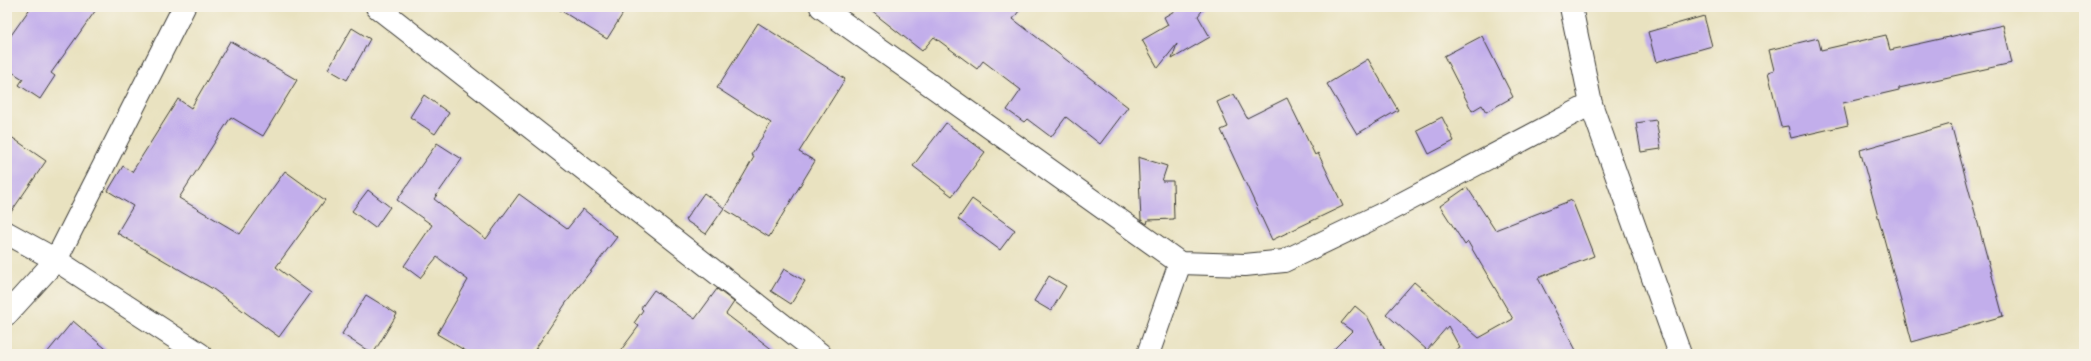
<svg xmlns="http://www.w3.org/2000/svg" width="2091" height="361" viewBox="0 0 2091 361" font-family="Sriracha,sans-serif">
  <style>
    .building { fill: #c2aeeb }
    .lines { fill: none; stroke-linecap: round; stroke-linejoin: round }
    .minor-casing { stroke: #3b3a35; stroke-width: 24 }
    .minor { stroke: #fff; stroke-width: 22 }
  </style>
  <rect width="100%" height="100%" fill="#f7f3e8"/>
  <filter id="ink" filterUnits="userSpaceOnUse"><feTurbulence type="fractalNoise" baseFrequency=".025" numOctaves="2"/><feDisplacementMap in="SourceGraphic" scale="8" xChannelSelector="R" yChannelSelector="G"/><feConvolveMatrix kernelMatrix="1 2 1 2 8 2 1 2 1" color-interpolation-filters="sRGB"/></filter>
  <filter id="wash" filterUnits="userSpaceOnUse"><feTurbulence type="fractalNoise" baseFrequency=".012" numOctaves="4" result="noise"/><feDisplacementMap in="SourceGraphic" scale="16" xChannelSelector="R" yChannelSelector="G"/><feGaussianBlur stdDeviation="0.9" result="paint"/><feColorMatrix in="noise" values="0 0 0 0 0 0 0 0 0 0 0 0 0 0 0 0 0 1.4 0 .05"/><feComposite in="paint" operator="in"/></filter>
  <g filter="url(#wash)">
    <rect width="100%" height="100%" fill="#e9e2c0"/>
    <g id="blocks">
      <g class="building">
        <path d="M31,7H98L51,73L55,76L40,99L19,85L23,79L7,69V41Z"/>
        <path d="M555,7H627L607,39Z"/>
        <path d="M866,7H1022L1013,19L1128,107L1100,144L1066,117L1051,137L1027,119L1024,122L1007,110L1021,90L983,61L977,69L934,37L922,51Z"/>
        <path d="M1181,7H1205L1198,16L1210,37L1172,59L1177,44L1158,68L1142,40L1168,25L1164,17Z"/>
        <path d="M1704,16L1712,46L1656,62L1648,32Z"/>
        <path d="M758,23L845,79L799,152L815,161L769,237L724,209L754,157L751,155L771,123L717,88Z"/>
        <path d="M2003,25L2012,63L1899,88V90L1843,103L1848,125L1791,138L1788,126L1781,127L1768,72L1774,70L1769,50L1818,38L1821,50L1886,35L1890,50Z"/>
        <path d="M352,28L370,39L347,80L328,69Z"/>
        <path d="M1482,36L1513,97L1486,112L1482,105L1472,111L1444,56Z"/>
        <path d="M230,41L297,80L263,136L231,117L179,198L240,234L285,171L325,200L276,267L311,293L279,337L213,289L117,233L133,206L108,191L123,166L132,172L178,99L191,108Z"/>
        <path d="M1368,59L1398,110L1357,134L1327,84Z"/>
        <path d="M1234,94L1247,118L1287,98L1315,155L1318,153L1343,206L1272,240L1221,130L1228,127L1217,102Z"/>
        <path d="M424,95L449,113L435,134L410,117Z"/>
        <path d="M1442,117L1454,141L1429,154L1417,130Z"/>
        <path d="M1656,120L1661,149L1641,152L1636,123Z"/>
        <path d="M946,123L985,152L952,196L913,166Z"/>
        <path d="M1951,124L2003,316L1912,342L1860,150Z"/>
        <path d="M7,134L46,161L7,218Z"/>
        <path d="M437,143L462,159L434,199L486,239L519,194L567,229L583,209L617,237L566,303L532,354H471L437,334L468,280L437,257L420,278L404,266L432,225L397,200Z"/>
        <path d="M1138,157L1167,166L1162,181H1173L1174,219L1148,220L1147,224L1141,220Z"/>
        <path d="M1467,187L1495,230L1572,200L1594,256L1538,278L1578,354H1449L1460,348L1448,326L1427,350L1386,314L1414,282L1479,338L1513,319L1468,242L1465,245L1440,206Z"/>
        <path d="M368,190L390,207L375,228L352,211Z"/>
        <path d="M704,193L724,208L706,234L685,220Z"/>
        <path d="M972,199L1015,230L1000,250L958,219Z"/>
        <path d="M784,269L805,281L791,304L771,291Z"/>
        <path d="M1049,276L1066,286L1051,311L1034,301Z"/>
        <path d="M717,289L734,302L726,314L778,354H618L639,326L634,323L643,310L641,308L654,290L695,319Z"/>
        <path d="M366,295L397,314L373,354L342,334Z"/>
        <path d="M1355,306L1367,316L1387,354H1329L1352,331L1341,323Z"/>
        <path d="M73,321L112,354H46Z"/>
      </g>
    </g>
  </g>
  <g filter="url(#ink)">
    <use href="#blocks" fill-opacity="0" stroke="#3b3a35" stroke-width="1"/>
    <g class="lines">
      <g class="minor-casing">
        <g id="minor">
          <path d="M377,7L820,354"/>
          <path d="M821,7L1180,263L1245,265L1284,261L1380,215L1591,104"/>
          <path d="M1571,7L1591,104L1680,354"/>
          <path d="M7,233L56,260L200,354"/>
          <path d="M7,314L56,260L184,7"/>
          <path d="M1148,354L1180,263"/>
        </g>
      </g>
      <use href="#minor" class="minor"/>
    </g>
  </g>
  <rect width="2091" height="361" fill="none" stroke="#f7f3e8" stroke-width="24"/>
</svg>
